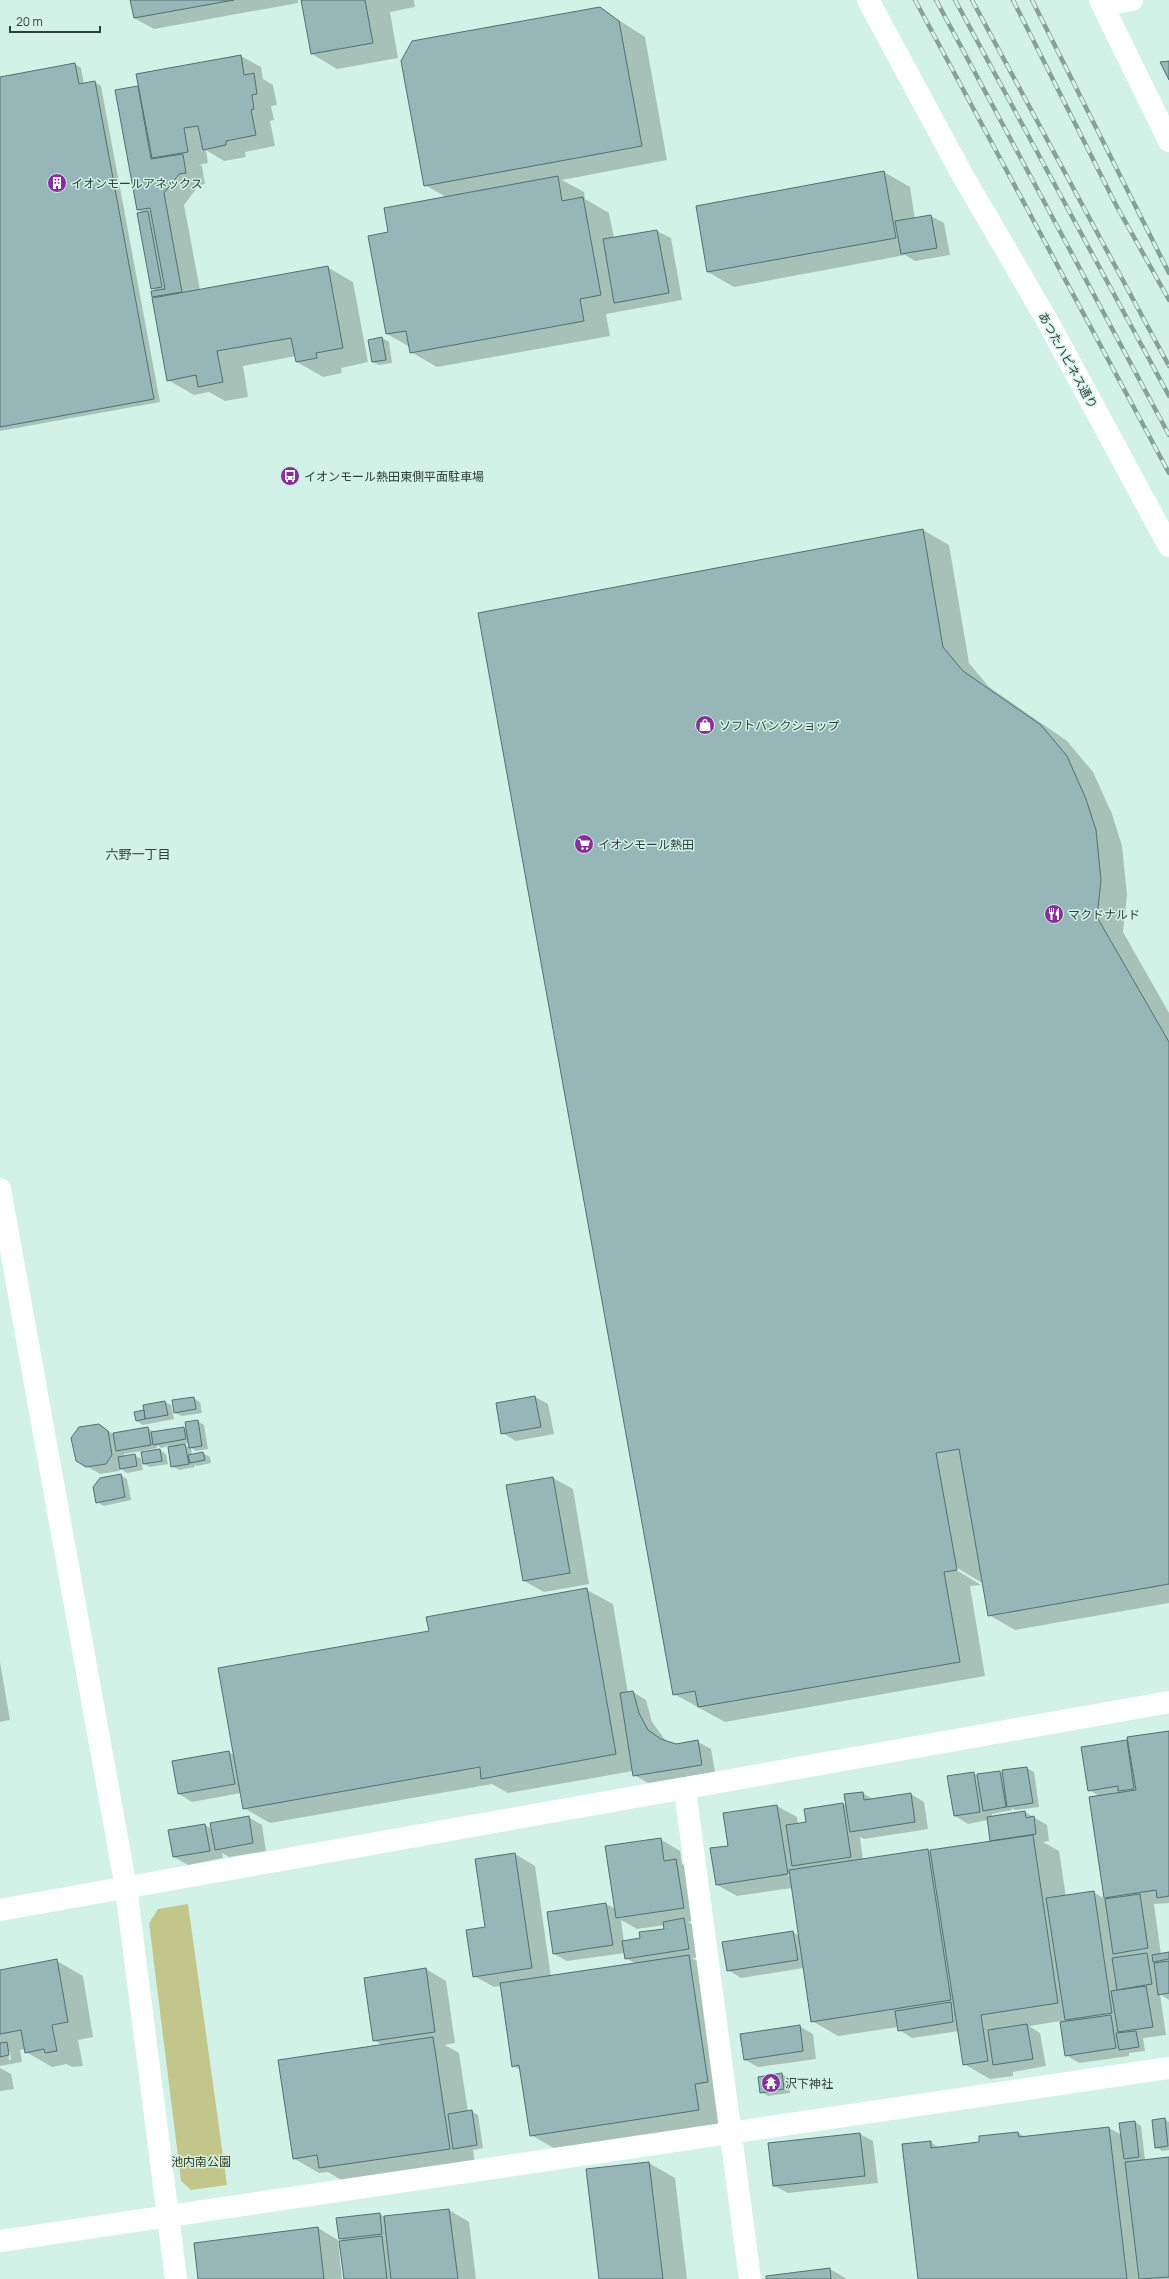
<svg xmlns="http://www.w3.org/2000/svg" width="1169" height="2279" viewBox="0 0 1169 2279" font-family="Manrope,'Noto Sans JP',sans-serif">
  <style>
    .green { fill: #c2c68b }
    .shadow { fill: #0003; fill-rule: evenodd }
    .building { fill: #96b6b8; stroke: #527072 }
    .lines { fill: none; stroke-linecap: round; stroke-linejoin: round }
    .street { stroke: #fff; stroke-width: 22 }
    .secondary { stroke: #fff; stroke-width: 22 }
    .rail-casing { stroke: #89a098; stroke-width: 4.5 }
    .rail { stroke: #d3f2e7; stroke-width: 3; stroke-dasharray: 9; stroke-linecap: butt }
    .labels { text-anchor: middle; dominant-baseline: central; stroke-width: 3; stroke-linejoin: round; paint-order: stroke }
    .poi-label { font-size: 12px; fill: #313d39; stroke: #d3f2e7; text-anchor: start }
    .street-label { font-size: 12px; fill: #313d39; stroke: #d3f2e7 }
    .park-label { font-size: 12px; fill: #393b16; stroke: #d3f2e7 }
    .neighbourhood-label { font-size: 13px; fill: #313d39; stroke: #d3f2e7 }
  </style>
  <rect width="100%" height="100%" fill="#d3f2e7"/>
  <path class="green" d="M188,1904L227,2185L191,2190L181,2181L149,1923L158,1909Z"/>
  <g class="shadow">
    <path d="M131,0H298V3L154,29L134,18Z"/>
    <path d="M302,0H414L415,7L390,12L398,58L337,69L312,54Z"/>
    <path d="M600,8L645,37L667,160L562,180L584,192L585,199L609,213L614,238L657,231L671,238L682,300L606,314L610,336L437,367L411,352L410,347L387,334L389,233L446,197L425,185Z"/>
    <path d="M241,56L261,67L263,79L273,85L277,105L271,106L274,120L270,121L275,146L245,152L246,157L224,161L206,150L208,163L199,165L202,166L205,184L199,185L184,205L200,290L327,267L353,282L368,362L341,368L342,373L323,377L297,362L296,356L243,366L248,397L225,401L209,392L194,395L168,380L156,298L153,292L157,291L152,288L144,213L138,210L117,91L140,87Z"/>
    <path d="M75,64L81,68L84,84L95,82L101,86L160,402L0,431V78Z"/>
    <path d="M884,172L910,187L915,219L931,216L944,223L950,255L915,261L905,255L734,287L708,272Z"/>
    <path d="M382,338L389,342L392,363L379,365L373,362L369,341Z"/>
    <path d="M923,530L949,545L969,663L989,687L1067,741L1093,772L1112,814L1122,846L1127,895L1123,932L1169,1013V1603L1015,1630L989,1615L984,1584L954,1566L953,1568L981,1585L970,1586L985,1676L725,1722L674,1694Z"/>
    <path d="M535,1397L548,1404L554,1434L516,1441L502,1433Z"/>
    <path d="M193,1398L200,1402L202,1413L182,1416L175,1413Z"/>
    <path d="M165,1402L171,1405L174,1419L143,1425L137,1421L145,1411Z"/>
    <path d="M197,1421L204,1425L208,1449L196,1451L191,1448L192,1455L203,1453L210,1457L211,1463L197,1466L194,1464L195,1467L179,1470L172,1466L169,1446L161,1448L157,1445V1448L124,1454V1457L135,1455L141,1459L143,1470L127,1473L121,1469L119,1471L100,1474L76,1460L99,1425L113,1434L148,1428L154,1433L183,1428L187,1430ZM189,1443L190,1448L183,1444Z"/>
    <path d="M160,1450L166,1454L168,1464L150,1467L144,1464Z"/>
    <path d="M121,1475L127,1479L131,1500L104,1506L97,1502Z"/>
    <path d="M553,1478L573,1489L589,1584L544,1592L524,1581Z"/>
    <path d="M587,1590L613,1604L628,1693L633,1692L646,1700L652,1722L666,1741L676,1745L698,1742L711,1749L715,1772L648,1783L634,1775L633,1771L508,1793L492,1784L270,1823L244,1808L241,1793L192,1802L179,1794L229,1752L234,1755L430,1632Z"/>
    <path d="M0,1662L10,1720L0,1722Z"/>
    <path d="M1169,1732V1903L1154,1904L1161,1955L1169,1953V2000L1160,1994L1166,2035L1143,2038L1145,2051L1129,2053V2056L1079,2063L1066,2055L1061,2021L1029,2026L1040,2033L1046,2066L1013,2072V2076L990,2079L964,2064L959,2031L912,2038L899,2030L898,2027L838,2036L812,2021L804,1968L741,1978L728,1970L793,1932L800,1936L792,1888L737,1896L717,1885L729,1847L777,1806L797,1817L798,1824L807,1822L843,1804L847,1806L863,1793L874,1800L911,1794L924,1802L928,1829L864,1839L860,1837L863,1860L928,1850L932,1853L994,1842L991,1840L988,1820L968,1824L955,1816L973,1773L979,1776L1027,1768L1034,1772L1039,1807L1015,1810L1012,1808V1810L992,1814V1817L1025,1812L1047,1825L1049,1841L1043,1842L1059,1851L1066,1897L1093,1892L1105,1899L1090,1798L1099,1796L1089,1790L1127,1741L1129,1742ZM784,1871L790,1875V1877L783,1872Z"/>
    <path d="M248,1817L262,1825L266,1851L229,1857L222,1853L223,1858L188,1865L174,1857L169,1831L205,1825L212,1829Z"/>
    <path d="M660,1839L680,1851L682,1864L696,1872L703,1919L688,1922L698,1927L702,1957L692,1958L715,1971L725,2125L557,2150L531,2135L521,2070L513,2066L502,1986L494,1987L474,1976L486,1928L515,1854L535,1866L551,1977L636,1964L626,1958L625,1953L567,1961L554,1954L606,1904L616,1909ZM621,1920L637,1929L665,1925L666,1929L641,1939L624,1942Z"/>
    <path d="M57,1961L83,1976L93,2037L78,2040L83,2066L72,2067L66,2064L52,2067L26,2052L25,2049L20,2050L22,2062L0,2066V1971ZM8,2052H10L11,2060H9Z"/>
    <path d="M426,1969L446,1981L455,2043L445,2045L459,2053L468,2112L471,2111L478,2115L483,2148L473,2150L475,2163L346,2183L328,2172L319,2173L293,2158L382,2045L374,2040Z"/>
    <path d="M799,2026L813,2034L816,2059L758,2067L745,2060Z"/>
    <path d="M0,2068L11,2074L14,2089L0,2091Z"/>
    <path d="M782,2074L788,2078L790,2093L768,2096L761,2092Z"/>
    <path d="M1165,2119L1169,2122V2150L1162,2151L1156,2147Z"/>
    <path d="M1135,2122L1141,2126L1145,2160L1169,2158V2279H919L930,2142L940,2148L980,2143L1018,2133L1026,2137L1109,2128L1122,2135Z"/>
    <path d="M860,2134L873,2141L878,2183L788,2193L774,2186Z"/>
    <path d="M649,2163L675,2178L687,2279H600L587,2170Z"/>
    <path d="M449,2210L469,2222L476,2279H345L344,2241L340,2239L380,2214L385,2217Z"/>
    <path d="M318,2228L338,2240L342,2279H199Z"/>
    <path d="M830,2269L847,2279H767Z"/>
  </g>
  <g class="building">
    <path d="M130,0H234L134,18Z"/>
    <path d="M301,0H365L373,43L311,54Z"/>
    <path d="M600,7L619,21L642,146L424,186L401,61L412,41Z"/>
    <path d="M241,55L244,75L254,73L257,94L252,95L254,109L251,110L256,135L226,141V145L203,150L198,126L184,128L188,152L152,158L136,74Z"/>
    <path d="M1169,61V80L1160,62Z"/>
    <path d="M75,63L79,84L95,81L154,399L0,427V77Z"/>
    <path d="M138,86L151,159L183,154L186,173L179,174L164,193L182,292L152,297L151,291L165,289L150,208L137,210L115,90Z"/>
    <path d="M884,171L896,238L707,272L696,206Z"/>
    <path d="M558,176L562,201L583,197L601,295L580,299L584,321L410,353L406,331L386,334L368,236L388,232L384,208Z"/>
    <path d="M148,211L162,287L151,289L137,213Z"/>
    <path d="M931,215L937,248L901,254L895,221Z"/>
    <path d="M657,230L669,293L614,303L603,239Z"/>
    <path d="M328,266L343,348L316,353L317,358L296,362L291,338L217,351L223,382L198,387L196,375L167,381L152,298Z"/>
    <path d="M382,337L386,360L372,362L368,340Z"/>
    <path d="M923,529L943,647L963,671L1041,725L1067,756L1086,799L1096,830L1101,880L1097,917L1169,1042V1584L988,1616L959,1449L936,1453L957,1570L944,1572L960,1662L698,1707L695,1691L673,1695L478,613Z"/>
    <path d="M535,1396L541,1427L501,1434L496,1403Z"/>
    <path d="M194,1397L196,1409L174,1413L172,1400Z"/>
    <path d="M165,1401L168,1415L145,1419L143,1405Z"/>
    <path d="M144,1410L145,1419L136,1421L134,1412Z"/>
    <path d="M198,1420L202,1446L189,1448L185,1422Z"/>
    <path d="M99,1424L108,1431L112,1455L106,1464L86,1467L76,1461L71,1438L79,1427Z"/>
    <path d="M148,1427L151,1445L116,1451L113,1433Z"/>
    <path d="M184,1427L186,1439L153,1445L151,1432Z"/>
    <path d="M185,1444L189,1464L171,1467L168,1447Z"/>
    <path d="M160,1449L162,1461L143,1464L141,1452Z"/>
    <path d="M203,1452L205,1460L190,1463L188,1455Z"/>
    <path d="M135,1454L137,1466L120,1469L118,1457Z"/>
    <path d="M121,1474L125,1497L96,1503L93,1487L100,1478Z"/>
    <path d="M553,1477L570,1573L523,1581L506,1485Z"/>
    <path d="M587,1588L616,1754L481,1779L480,1767L243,1809L218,1668L429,1631L426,1617Z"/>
    <path d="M633,1691L639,1713L648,1730L661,1739L676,1744L698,1740L702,1765L633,1776L620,1693Z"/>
    <path d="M1169,1731V1896L1157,1898L1156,1890L1104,1898L1089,1797L1136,1790L1127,1737Z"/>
    <path d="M1127,1740L1134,1789L1118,1791V1786L1088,1791L1081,1747Z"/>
    <path d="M229,1751L235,1784L178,1794L172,1761Z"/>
    <path d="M1027,1767L1033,1803L1007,1807L1002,1770Z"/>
    <path d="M1000,1771L1006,1807L983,1811L977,1774Z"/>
    <path d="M974,1772L980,1812L954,1816L947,1776Z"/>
    <path d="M863,1792L864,1800L911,1793L915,1822L850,1832L844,1794Z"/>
    <path d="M843,1803L851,1857L792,1866L786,1825L806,1822L804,1809Z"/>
    <path d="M777,1805L788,1874L716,1885L710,1848L728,1846L723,1813Z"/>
    <path d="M1025,1811L1026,1818L1034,1816L1036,1834L990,1841L987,1817Z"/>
    <path d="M249,1816L253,1843L215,1850L210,1823Z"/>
    <path d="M205,1824L210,1851L173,1857L168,1830Z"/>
    <path d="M1033,1835L1058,2003L981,2015L988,2061L963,2065L930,1850Z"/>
    <path d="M661,1838L664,1861L676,1859L684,1908L616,1918L605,1846Z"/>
    <path d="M928,1849L951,2000L811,2022L789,1870Z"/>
    <path d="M515,1853L532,1968L473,1977L466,1930L485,1927L475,1859Z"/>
    <path d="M1094,1891L1112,2013L1065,2020L1046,1898Z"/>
    <path d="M1140,1894L1148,1948L1113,1954L1105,1899Z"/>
    <path d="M606,1903L613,1945L553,1954L547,1912Z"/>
    <path d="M684,1918L689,1949L625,1959L622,1941L640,1938L639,1932L664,1929L663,1922Z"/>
    <path d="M793,1931L798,1960L727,1971L722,1942Z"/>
    <path d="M1169,1952V1959L1153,1962L1152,1955Z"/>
    <path d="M1147,1953L1152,1984L1117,1990L1112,1958Z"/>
    <path d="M689,1955L708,2082L695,2084L699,2110L530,2136L519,2065L512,2067L500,1983Z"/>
    <path d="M57,1959L68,2022L52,2025L57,2051L45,2053L44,2049L25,2053L21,2030L0,2034V1970Z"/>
    <path d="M1169,1961V1993L1158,1995L1154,1963Z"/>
    <path d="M426,1968L435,2032L373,2041L364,1978Z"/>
    <path d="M1146,1986L1153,2027L1118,2032L1111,1991Z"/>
    <path d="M951,2002L953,2022L898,2031L895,2011Z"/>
    <path d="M1111,2015L1116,2048L1065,2056L1060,2022Z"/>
    <path d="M1027,2024L1033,2059L993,2065L988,2030Z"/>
    <path d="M800,2025L803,2051L744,2060L740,2034Z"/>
    <path d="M1136,2031L1139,2047L1119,2050L1116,2033Z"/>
    <path d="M433,2037L450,2149L319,2168L317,2155L293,2159L278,2060Z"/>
    <path d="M7,2042L9,2055L0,2057V2043Z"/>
    <path d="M782,2073L784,2089L760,2093L758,2077Z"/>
    <path d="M472,2110L477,2145L453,2149L448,2114Z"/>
    <path d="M1165,2118L1168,2146L1155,2148L1152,2120Z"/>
    <path d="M1135,2121L1139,2157L1124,2159L1119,2123Z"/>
    <path d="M1109,2127L1127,2279H918L902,2144L931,2141V2148L979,2142V2136L1018,2132L1019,2137Z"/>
    <path d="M860,2133L865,2176L773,2186L768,2143Z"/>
    <path d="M1169,2157V2277L1139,2279L1125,2162Z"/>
    <path d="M649,2162L663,2279H599L586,2169Z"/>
    <path d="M449,2209L458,2279H391L384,2216Z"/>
    <path d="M380,2213L382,2234L339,2239L336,2218Z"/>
    <path d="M318,2227L324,2279H198L194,2243Z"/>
    <path d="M382,2236L387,2279H344L339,2241Z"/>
    <path d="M830,2268L831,2279H766V2276Z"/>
  </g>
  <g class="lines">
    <g class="street">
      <path d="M1103,5L1132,0"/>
      <path d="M0,1189L126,1888L176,2279"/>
      <path d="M685,1790L750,2279"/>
      <path d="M0,1910L1169,1702"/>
      <path d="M0,2241L1169,2068"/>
    </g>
    <g class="secondary">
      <path d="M868,0L963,176L1048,322L1169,546"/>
      <path d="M1100,0L1169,141"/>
    </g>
    <g class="rail-casing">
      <g id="rail">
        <path d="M915,0L1169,473"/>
        <path d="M936,0L1169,435"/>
        <path d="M955,0L1169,396"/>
        <path d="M972,0L1169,366"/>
        <path d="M1013,0L1116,205L1169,300"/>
        <path d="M1032,0L1169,273"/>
      </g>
    </g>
    <use href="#rail" class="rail"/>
  </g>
  <defs>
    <g id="building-disc" transform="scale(1)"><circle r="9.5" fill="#882f9b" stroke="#d3f2e7"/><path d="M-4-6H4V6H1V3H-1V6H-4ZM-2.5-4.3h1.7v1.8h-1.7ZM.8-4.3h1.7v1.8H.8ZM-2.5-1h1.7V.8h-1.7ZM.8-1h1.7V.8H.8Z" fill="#fff"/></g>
    <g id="bus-disc" transform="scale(1)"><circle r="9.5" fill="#882f9b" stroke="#d3f2e7"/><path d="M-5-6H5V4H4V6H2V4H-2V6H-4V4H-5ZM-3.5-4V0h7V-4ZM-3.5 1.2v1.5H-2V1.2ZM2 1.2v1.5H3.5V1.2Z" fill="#fff"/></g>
    <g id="shop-disc" transform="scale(1)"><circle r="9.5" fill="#882f9b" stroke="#d3f2e7"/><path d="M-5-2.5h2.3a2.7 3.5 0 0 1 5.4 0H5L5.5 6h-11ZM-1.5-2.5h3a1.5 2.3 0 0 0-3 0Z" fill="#fff"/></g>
    <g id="supermarket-disc" transform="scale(1)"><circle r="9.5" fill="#882f9b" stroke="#d3f2e7"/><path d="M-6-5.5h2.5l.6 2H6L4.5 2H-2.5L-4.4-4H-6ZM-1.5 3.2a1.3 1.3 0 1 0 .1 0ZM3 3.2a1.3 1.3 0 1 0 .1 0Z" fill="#fff"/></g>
    <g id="restaurant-disc" transform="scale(1)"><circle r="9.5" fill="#882f9b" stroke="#d3f2e7"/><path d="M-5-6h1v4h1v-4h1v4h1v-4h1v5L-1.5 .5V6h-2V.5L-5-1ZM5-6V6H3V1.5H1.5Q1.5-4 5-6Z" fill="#fff"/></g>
    <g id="temple-disc" transform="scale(1)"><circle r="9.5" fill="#882f9b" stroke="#d3f2e7"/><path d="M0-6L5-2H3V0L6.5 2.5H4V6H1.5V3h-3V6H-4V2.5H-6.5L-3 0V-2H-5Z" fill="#fff"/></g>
  </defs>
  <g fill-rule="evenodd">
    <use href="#building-disc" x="57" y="183"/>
    <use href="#bus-disc" x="290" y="476"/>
    <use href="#shop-disc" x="705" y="725"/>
    <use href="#supermarket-disc" x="584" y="844"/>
    <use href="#restaurant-disc" x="1054" y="914"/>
    <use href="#temple-disc" x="771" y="2083"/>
  </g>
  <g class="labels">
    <g class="poi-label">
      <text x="71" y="183">イオンモールアネックス</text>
      <text x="304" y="476">イオンモール熱田東側平面駐車場</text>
      <text x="719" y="725">ソフトバンクショップ</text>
      <text x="598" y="844">イオンモール熱田</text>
      <text x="1068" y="914">マクドナルド</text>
      <text x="785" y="2083">沢下神社</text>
    </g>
    <g class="street-label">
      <text transform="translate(1068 360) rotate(61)">あつたハピネス通り</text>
    </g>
    <g class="park-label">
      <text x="201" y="2161">池内南公園</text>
    </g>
    <g class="neighbourhood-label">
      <text x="138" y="854">六野一丁目</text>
    </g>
  </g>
  <path d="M10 26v6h90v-6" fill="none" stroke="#313d39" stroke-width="2"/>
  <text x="16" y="26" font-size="12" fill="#313d39" stroke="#d3f2e7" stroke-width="3" paint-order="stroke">20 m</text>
</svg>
